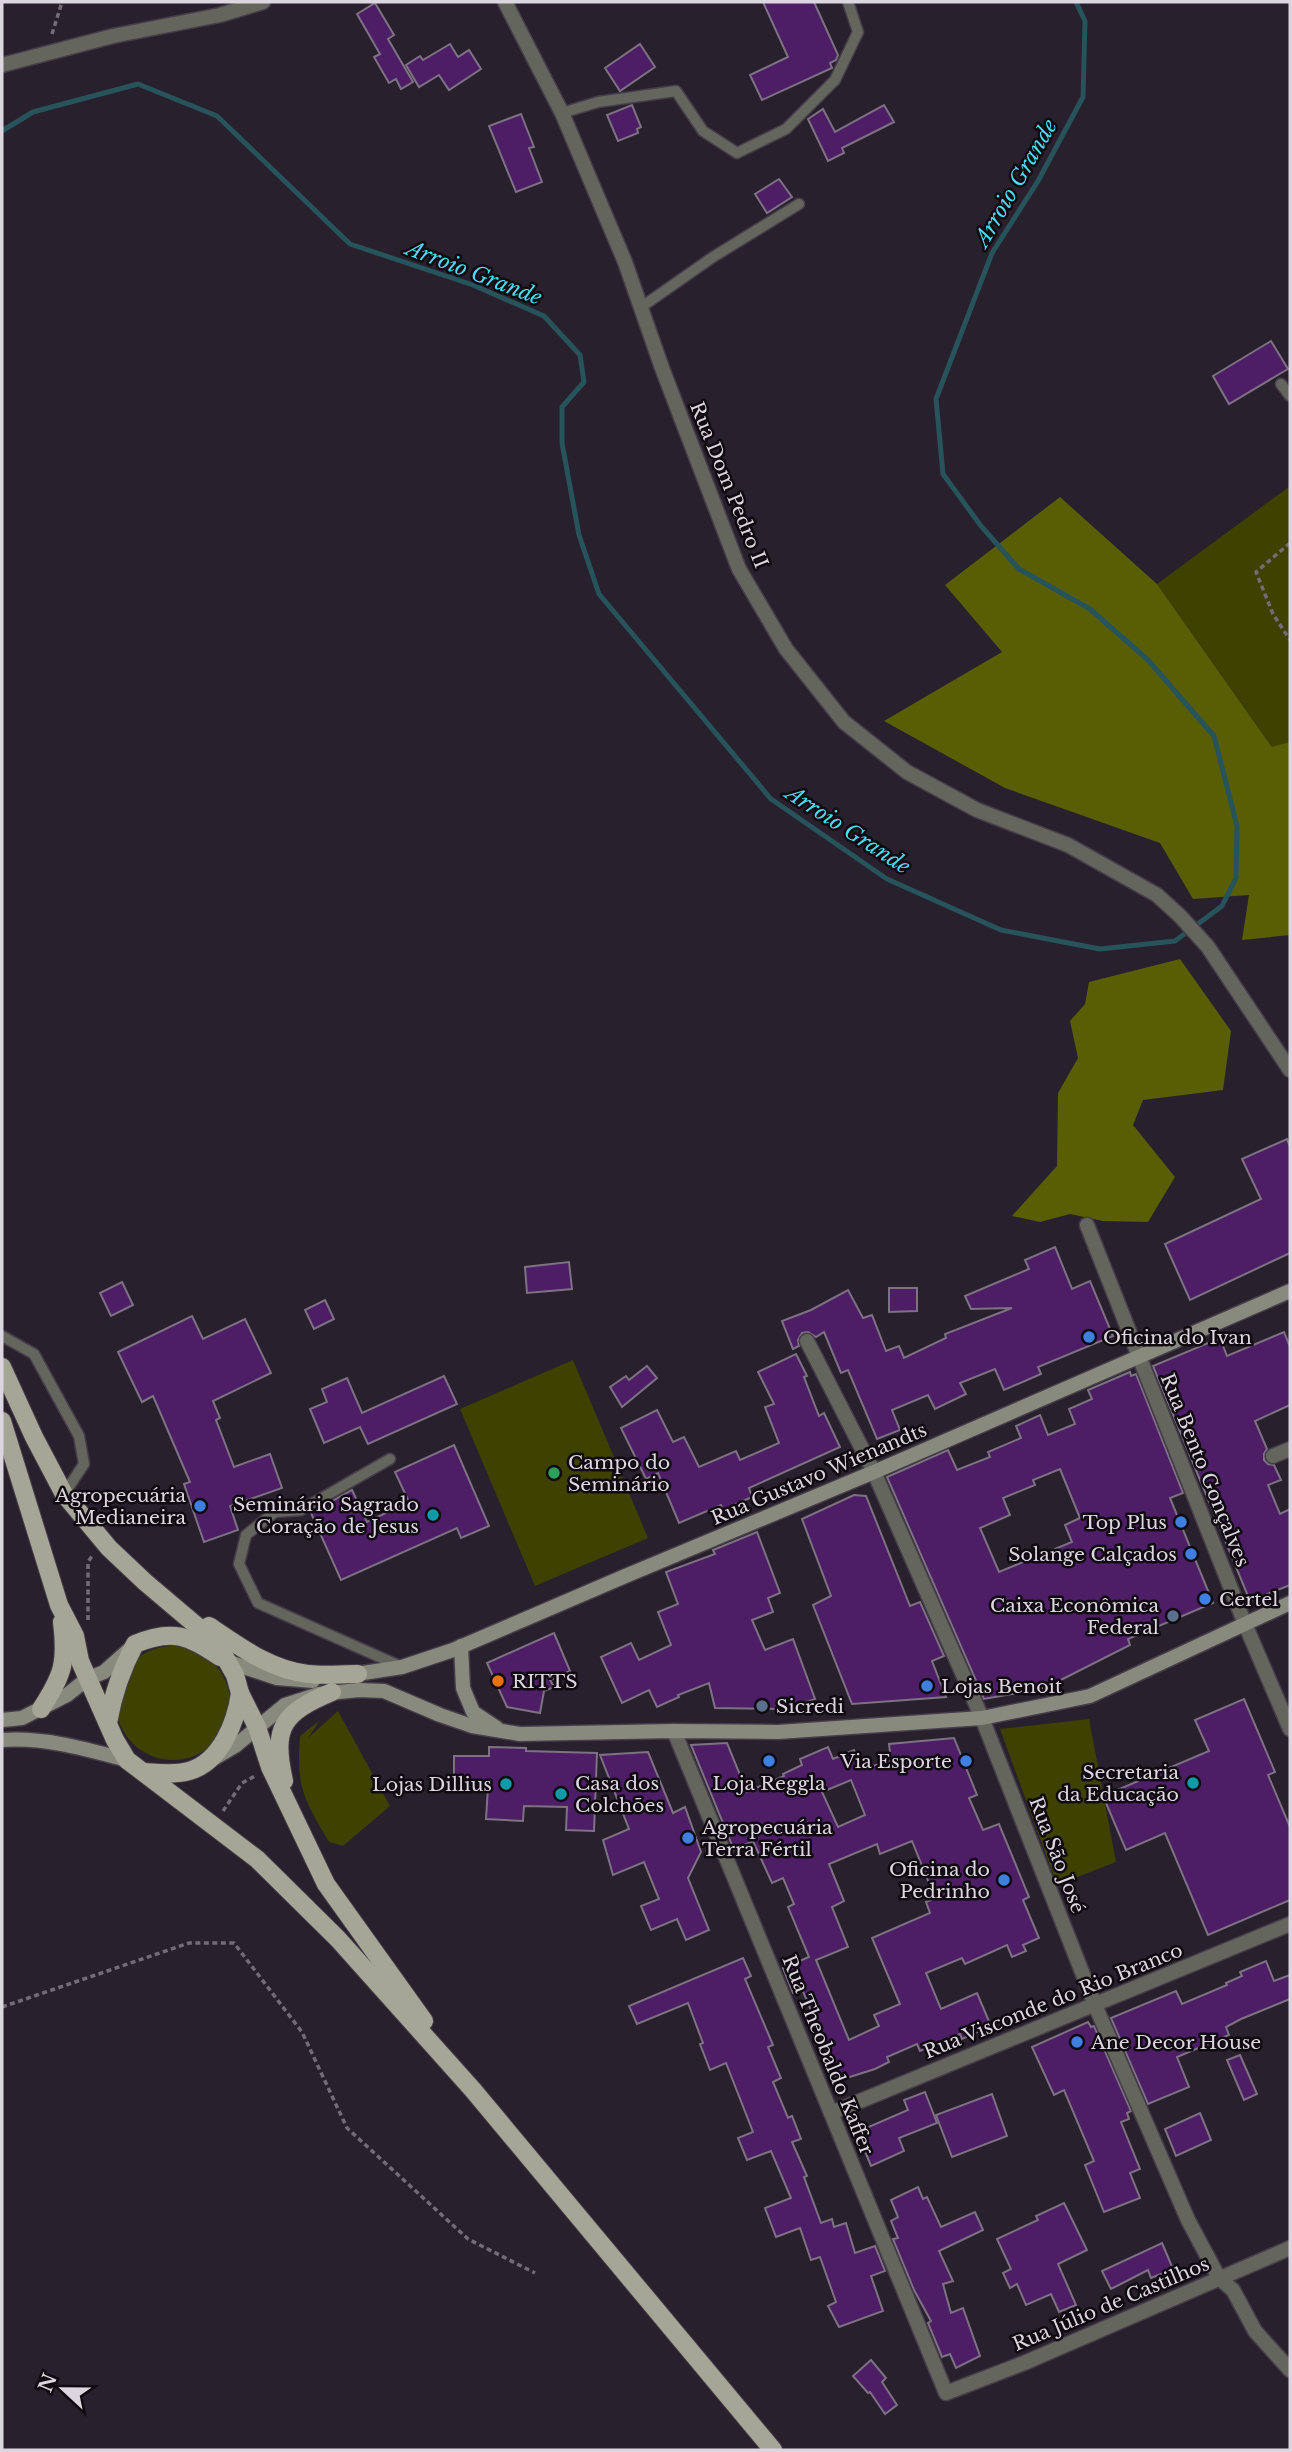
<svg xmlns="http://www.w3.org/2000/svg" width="1292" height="2452" viewBox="0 0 1292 2452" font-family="'Libre Baskerville',serif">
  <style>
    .green { fill: #3e4100 }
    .forest { fill: #595d04 }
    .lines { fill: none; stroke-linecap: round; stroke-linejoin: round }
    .stream { stroke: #27535b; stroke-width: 5 }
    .building { fill: #4d1d66; stroke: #7c7282; stroke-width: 2; fill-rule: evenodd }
    .service-casing { stroke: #453d49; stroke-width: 13 }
    .minor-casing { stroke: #453d49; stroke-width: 17 }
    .tertiary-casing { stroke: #453d49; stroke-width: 17 }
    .secondary-casing { stroke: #453d49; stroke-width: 17 }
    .primary-casing { stroke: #453d49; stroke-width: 20 }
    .path { stroke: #736c77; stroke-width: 3.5; stroke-dasharray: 5 3.5; stroke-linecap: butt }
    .service { stroke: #64655d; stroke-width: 10 }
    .minor { stroke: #64655d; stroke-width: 14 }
    .tertiary { stroke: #64655d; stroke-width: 14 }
    .secondary { stroke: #898a7e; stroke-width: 14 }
    .primary { stroke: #a6a697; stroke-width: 18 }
    .shop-dot { fill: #3f7fe0; stroke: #0f0b11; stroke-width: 2.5 }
    .leisure-dot { fill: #2e9e5b; stroke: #0f0b11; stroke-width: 2.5 }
    .culture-dot { fill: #0f9aa8; stroke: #0f0b11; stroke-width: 2.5 }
    .service-dot { fill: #5c6f8a; stroke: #0f0b11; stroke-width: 2.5 }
    .food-dot { fill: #e8710a; stroke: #0f0b11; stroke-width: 2.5 }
    .labels { text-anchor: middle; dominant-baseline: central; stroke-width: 5; stroke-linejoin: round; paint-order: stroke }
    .street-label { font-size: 19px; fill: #dbd6df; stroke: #0f0b11 }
    .poi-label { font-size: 19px; fill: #dbd6df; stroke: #0f0b11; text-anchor: start }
    .water-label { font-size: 21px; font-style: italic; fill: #49dcf3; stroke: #0f0b11 }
  </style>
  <rect width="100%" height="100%" fill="#28202d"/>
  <g class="green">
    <path d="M1290,486V742L1273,748L1157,584Z"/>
    <path d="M573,1360L648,1538L535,1586L460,1409Z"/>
    <circle cx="173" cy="1703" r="57"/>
    <path d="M338,1711L390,1806L343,1846L329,1842C304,1799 296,1788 300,1736L320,1720L308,1738Z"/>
    <path d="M1089,1719L1116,1862L1057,1885L1000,1729Z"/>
  </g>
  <g class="forest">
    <path d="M1060,497L1157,584L1272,747L1290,742V935L1242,940L1249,895L1193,899L1160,843L1005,788L884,721L1002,652L945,585Z"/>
    <path d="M1180,959L1231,1031L1223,1090L1143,1100L1133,1125L1175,1177L1148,1222L1103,1221L1070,1214L1040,1222L1012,1216L1057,1166L1058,1093L1078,1058L1070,1021L1085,1004L1089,982Z"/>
  </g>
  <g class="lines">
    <path class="stream" d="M2,131L33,112L138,84L217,116L350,244L473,285L544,316L580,355L584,382L562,407V443L579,535L599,594L771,799L887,879L1001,930L1100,949L1175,941L1222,906L1236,878L1237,826L1214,736L1148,660L1090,609L1019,569L981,526L943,474L936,399L992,253L1038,181L1083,97L1085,21L1076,2"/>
  </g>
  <g class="building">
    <path d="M763,2H814L838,55L836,60L830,63L832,68L762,100L750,75L788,57Z"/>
    <path d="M375,3L394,35L388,39L413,82L401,89L396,79L389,83L374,57L380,54L357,14Z"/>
    <path d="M450,44L458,57L469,50L481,69L449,90L439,75L419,87L406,65L420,56L423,60Z"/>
    <path d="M640,44L655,67L620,91L605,68Z"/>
    <path d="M632,105L641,127L637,129L638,133L618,141L607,115Z"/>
    <path d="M884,105L894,122L842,148L844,153L828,161L808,119L823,109L835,132Z"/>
    <path d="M521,114L534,147L529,148L542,182L516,192L489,126Z"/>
    <path d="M779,179L792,197L767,213L755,194Z"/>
    <path d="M1271,341L1288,369L1229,404L1213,376Z"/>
    <path d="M1287,1139L1290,1147V1253L1190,1300L1165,1244L1261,1199L1242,1159Z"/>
    <path d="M1055,1247L1072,1289L1090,1281L1113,1336L1038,1367L1041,1374L1004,1390L995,1369L960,1383L966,1394L935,1409L928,1395L892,1410L900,1430L877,1439L848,1370L841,1373L824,1332L816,1337L808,1332L802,1333L798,1340L799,1346L793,1349L782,1321L811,1310L848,1290L863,1318L872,1315L886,1351L899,1346L904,1358L946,1338L945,1334L1012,1308L971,1309L965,1296L1029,1269L1025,1260Z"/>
    <path d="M569,1262L572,1289L527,1293L525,1267Z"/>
    <path d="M122,1282L133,1305L111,1316L100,1293Z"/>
    <path d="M889,1288H917V1311L889,1312Z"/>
    <path d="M325,1300L334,1319L314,1329L305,1310Z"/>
    <path d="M192,1316L203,1339L245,1319L271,1373L213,1401L220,1418L216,1420L234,1467L270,1454L282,1488L230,1506L238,1530L204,1542L184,1484L190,1482L153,1396L142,1402L118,1352Z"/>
    <path d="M1284,1332L1290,1347V1405L1255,1421L1267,1449L1264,1454V1460L1268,1464L1274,1465L1281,1480L1268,1485L1280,1514L1290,1509V1585L1250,1601L1153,1366L1220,1338L1227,1356Z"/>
    <path d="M796,1354L807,1376L804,1377L819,1416L824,1413L840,1447L749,1488L752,1497L723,1510L721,1505L679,1523L658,1473L646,1479L621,1428L657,1410L673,1442L684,1437L699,1467L736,1451L740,1460L779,1443L765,1407L774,1404L758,1372Z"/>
    <path d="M647,1366L657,1378L622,1407L610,1387L626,1376L629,1380Z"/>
    <path d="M1130,1372L1131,1376L1136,1374L1183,1493L1170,1498L1213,1603L1128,1639L1130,1645L1045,1688L984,1699L887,1477L948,1450L957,1470L990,1457L988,1452L1021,1438L1016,1426L1040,1415L1048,1435L1075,1424L1069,1409L1092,1399L1088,1390ZM1060,1469L1080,1518L1065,1525L1072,1542L999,1572L980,1528L1010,1515L1003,1498L1035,1485L1033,1480Z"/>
    <path d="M444,1376L457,1404L368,1444L360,1427L324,1443L310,1409L327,1402L322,1389L347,1378L362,1413Z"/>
    <path d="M454,1445L489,1526L461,1538L457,1528L341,1580L311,1513L352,1490L367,1522L409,1502L395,1472Z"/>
    <path d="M854,1495L866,1496L910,1606L920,1602L944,1656L932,1661L946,1697L852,1704L813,1605L831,1596L802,1519Z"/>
    <path d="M757,1532L780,1593L768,1598L773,1612L752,1620L765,1650L793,1639L815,1699L787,1709L715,1708L709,1683L678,1695L679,1697L657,1707L649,1690L622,1703L601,1657L631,1643L639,1660L671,1645L658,1612L678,1604L666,1572L715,1554L713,1550Z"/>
    <path d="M554,1633L570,1671L550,1680L554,1687L544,1691L540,1713L507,1707L487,1663Z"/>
    <path d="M1244,1699L1275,1772L1268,1775L1290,1827V1900L1208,1935L1165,1833L1126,1850L1103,1796L1209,1751L1195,1720Z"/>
    <path d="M954,1738L977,1795L969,1798L983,1830L999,1824L1029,1897L1023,1900L1039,1938L1023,1945L1026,1951L1012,1957L1007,1945L965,1964L962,1958L926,1973L941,2009L977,1993L991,2026L962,2039L960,2034L920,2051L917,2044L887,2057L889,2062L875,2069L837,2081L816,2019L815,2020L802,1989L793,1993L783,1968L809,1957L788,1907L794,1904L783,1878L772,1883L753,1841L734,1850L691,1745L727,1743L747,1792L784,1776L783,1774L802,1765L800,1759L828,1747L833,1759L854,1750L862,1769L891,1761L889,1744ZM851,1780L865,1815L838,1827L822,1792ZM912,1841L935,1898L926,1902L930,1913L872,1938L900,2004L874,2015L879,2026L849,2040L816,1960L848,1947L832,1907L844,1901L829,1864L877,1844L880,1854Z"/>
    <path d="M489,1747L526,1748V1751L597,1753L594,1831L566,1830L567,1807L524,1806L523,1821L486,1819L488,1787H454V1756H489Z"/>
    <path d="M648,1752L673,1813L685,1807L701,1852L688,1878L709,1930L686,1940L677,1919L651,1930L641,1906L659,1899L644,1862L613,1875L603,1840L629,1829L600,1755Z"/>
    <path d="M743,1958L751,1976L745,1979L773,2045L768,2047L781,2078L773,2082L788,2118L792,2116L801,2139L792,2142L807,2176L804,2177L821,2223L832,2219L834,2227L846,2223L855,2253L875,2246L885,2271L871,2276L883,2311L839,2327L828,2306L836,2302L820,2257L811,2260L800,2228L776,2237L765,2208L791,2198L771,2151L747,2160L738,2138L753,2132L726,2063L710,2070L700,2044L703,2043L688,2003L637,2024L629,2006Z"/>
    <path d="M1266,1961L1274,1981L1290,1975V1999L1241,2019L1226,2027L1229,2035L1177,2057L1189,2087L1148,2104L1111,2018L1176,1991L1182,2004L1227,1985L1226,1983L1242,1976L1240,1972Z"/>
    <path d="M1088,2022L1091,2027L1094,2026L1131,2111L1127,2113L1129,2119L1121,2122L1140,2169L1130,2173L1140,2198L1104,2212L1085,2165L1094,2161L1064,2090L1054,2095L1032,2047Z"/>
    <path d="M1240,2055L1257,2094L1244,2100L1227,2060Z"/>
    <path d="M925,2092L937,2123L899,2138L904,2151L871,2166L857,2132L908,2110L904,2100Z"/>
    <path d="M992,2094L1007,2136L952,2157L936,2115Z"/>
    <path d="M1200,2113L1211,2140L1176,2156L1165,2129Z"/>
    <path d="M918,2187L923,2199L927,2197L941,2227L975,2212L983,2230L939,2251L953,2281L943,2284L951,2313L963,2308L980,2356L956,2368L950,2354L942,2357L928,2323L931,2321L914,2290L893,2239L898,2238L891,2221L898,2217L891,2200Z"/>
    <path d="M1064,2203L1087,2250L1058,2264L1076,2305L1059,2312L1051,2294L1026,2305L1017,2284L1010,2288L1003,2273L1011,2269L997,2239L1038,2220L1036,2216Z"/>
    <path d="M1162,2243L1173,2269L1151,2278L1148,2270L1111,2289L1102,2271Z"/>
    <path d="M871,2360L886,2378L882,2382L897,2405L885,2414L870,2392L868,2393L853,2376Z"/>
  </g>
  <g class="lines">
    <g class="service-casing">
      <g id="service">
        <path d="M562,113L598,102L676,91L703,131L737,153L786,129L835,80L858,32L848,2"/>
        <path d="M640,308L713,257L799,204"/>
        <path d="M1281,384L1290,396"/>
        <path d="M2,1336L34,1354L79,1436L84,1464L64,1494"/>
        <path d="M390,1459L301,1510L275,1512L246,1535L239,1564L258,1603L402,1667"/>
      </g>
    </g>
    <g class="minor-casing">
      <g id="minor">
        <path d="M2,65L113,36L220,15L263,2"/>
        <path d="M1087,1225L1245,1624L1290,1729"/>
        <path d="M807,1341L874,1472"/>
        <path d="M1273,1456L1290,1449"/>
        <path d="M1095,2005L1188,2220L1219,2278L1233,2290L1255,2331L1290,2370"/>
        <path d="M831,2113L946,2393L1024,2363L1290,2248"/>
      </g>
    </g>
    <g class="tertiary-casing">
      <g id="tertiary">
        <path d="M505,2L562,113L625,262L662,368L739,569L786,649L844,722L907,772L977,810L1068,845L1157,895L1180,916L1208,947L1290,1070"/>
        <path d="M874,1472L982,1718L1095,2005"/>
        <path d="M674,1731L831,2113L1290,1924"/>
      </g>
    </g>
    <g class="secondary-casing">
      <g id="secondary">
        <path d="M461,1646L463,1688L473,1712L497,1728"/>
        <path d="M226,1661L277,1678L313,1681"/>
        <path d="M350,1675L402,1667L453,1650L623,1577L874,1472L1290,1291"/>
        <path d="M2,1720L22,1718L67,1695L87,1679L104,1672L132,1647"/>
        <path d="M2,1740C45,1737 86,1749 127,1760"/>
        <path d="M213,1759L235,1746L285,1705L319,1694L359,1690L384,1691L440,1715L472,1726L520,1734L674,1731L778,1732L982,1718L1090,1696L1290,1603"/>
      </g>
    </g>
    <g class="primary-casing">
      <g id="primary">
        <path d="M2,1367L34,1437L64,1494L109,1548L145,1582L217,1643L235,1675L240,1693L257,1727L270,1767L326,1884L424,2021"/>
        <path d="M2,1421L59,1605L75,1636L80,1661L115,1740L127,1760L257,1859L338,1939L473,2090L773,2450"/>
        <path d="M209,1626C239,1646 270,1670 308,1674C324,1676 341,1674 358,1674"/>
        <path d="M41,1709C63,1675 67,1663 62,1622"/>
        <path d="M108,1723C113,1694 121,1670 135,1644C173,1628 188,1636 220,1657"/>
        <path d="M145,1772C159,1773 175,1775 189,1771C221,1762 236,1722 240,1693"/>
        <path d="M284,1781C272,1727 282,1713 332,1692"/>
      </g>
    </g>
    <g class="path">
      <path d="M52,34L62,2"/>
      <path d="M1290,543L1256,572L1273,614L1290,640"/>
      <path d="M88,1620V1562L92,1556"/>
      <path d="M223,1811L242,1783L255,1776"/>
      <path d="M2,2007L189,1943H234L302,2032L347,2128L468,2239L535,2273"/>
    </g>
    <use href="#service" class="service"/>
    <use href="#minor" class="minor"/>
    <use href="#tertiary" class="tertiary"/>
    <use href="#secondary" class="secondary"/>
    <use href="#primary" class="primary"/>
  </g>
  <g class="shop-dot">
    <circle cx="1089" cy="1337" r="7"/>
    <circle cx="200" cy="1506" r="7"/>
    <circle cx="1181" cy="1522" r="7"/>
    <circle cx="1191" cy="1554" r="7"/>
    <circle cx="1205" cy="1599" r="7"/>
    <circle cx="927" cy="1686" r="7"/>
    <circle cx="769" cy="1761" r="7"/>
    <circle cx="966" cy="1761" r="7"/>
    <circle cx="688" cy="1838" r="7"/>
    <circle cx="1004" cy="1880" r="7"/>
    <circle cx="1077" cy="2042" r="7"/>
  </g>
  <circle class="leisure-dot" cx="554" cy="1473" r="7"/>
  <g class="culture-dot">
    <circle cx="433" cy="1515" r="7"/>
    <circle cx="1193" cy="1783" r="7"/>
    <circle cx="506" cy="1784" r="7"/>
    <circle cx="561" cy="1794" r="7"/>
  </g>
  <g class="service-dot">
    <circle cx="1173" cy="1616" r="7"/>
    <circle cx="762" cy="1706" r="7"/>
  </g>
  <circle class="food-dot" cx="498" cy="1681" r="7"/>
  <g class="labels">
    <g class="street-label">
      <text transform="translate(729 485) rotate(68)">Rua Dom Pedro II</text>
      <text transform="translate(1205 1470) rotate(68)">Rua Bento Gonçalves</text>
      <text transform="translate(819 1474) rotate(-23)">Rua Gustavo Wienandts</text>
      <text transform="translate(1057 1855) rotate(69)">Rua São José</text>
      <text transform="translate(1053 2001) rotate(-22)">Rua Visconde do Rio Branco</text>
      <text transform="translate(828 2055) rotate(68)">Rua Theobaldo Kaffer</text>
      <text transform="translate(1111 2304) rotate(-23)">Rua Júlio de Castilhos</text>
    </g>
    <g class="poi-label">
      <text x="1103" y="1337">Oficina do Ivan</text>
      <text x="568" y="1462">Campo do<tspan x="568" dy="22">Seminário</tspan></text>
      <text x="186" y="1495" text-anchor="end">Agropecuária<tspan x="186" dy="22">Medianeira</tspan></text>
      <text x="419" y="1504" text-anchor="end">Seminário Sagrado<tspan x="419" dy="22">Coração de Jesus</tspan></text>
      <text x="1167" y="1522" text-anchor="end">Top Plus</text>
      <text x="1177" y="1554" text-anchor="end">Solange Calçados</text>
      <text x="1219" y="1599">Certel</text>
      <text x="1159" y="1605" text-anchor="end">Caixa Econômica<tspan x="1159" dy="22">Federal</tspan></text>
      <text x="512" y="1681">RITTS</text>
      <text x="941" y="1686">Lojas Benoit</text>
      <text x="776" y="1706">Sicredi</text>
      <text x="952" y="1761" text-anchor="end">Via Esporte</text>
      <text x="1179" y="1772" text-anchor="end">Secretaria<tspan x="1179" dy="22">da Educação</tspan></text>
      <text x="575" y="1783">Casa dos<tspan x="575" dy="22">Colchões</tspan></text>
      <text x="769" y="1783" text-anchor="middle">Loja Reggla</text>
      <text x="492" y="1784" text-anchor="end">Lojas Dillius</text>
      <text x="702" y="1827">Agropecuária<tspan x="702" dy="22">Terra Fértil</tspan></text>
      <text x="990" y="1869" text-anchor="end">Oficina do<tspan x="990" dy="22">Pedrinho</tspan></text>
      <text x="1091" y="2042">Ane Decor House</text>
    </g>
    <g class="water-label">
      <text transform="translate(1016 183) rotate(-60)">Arroio Grande</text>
      <text transform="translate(474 273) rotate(21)">Arroio Grande</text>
      <text transform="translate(848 830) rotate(33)">Arroio Grande</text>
    </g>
  </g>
  <rect width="1292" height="2452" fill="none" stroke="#dbd6df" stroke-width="7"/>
  <g transform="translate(63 2389) rotate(292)" stroke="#0f0b11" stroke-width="5" paint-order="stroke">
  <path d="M0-5L12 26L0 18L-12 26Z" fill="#dbd6df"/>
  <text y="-10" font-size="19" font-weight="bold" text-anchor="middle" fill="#dbd6df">N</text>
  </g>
</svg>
